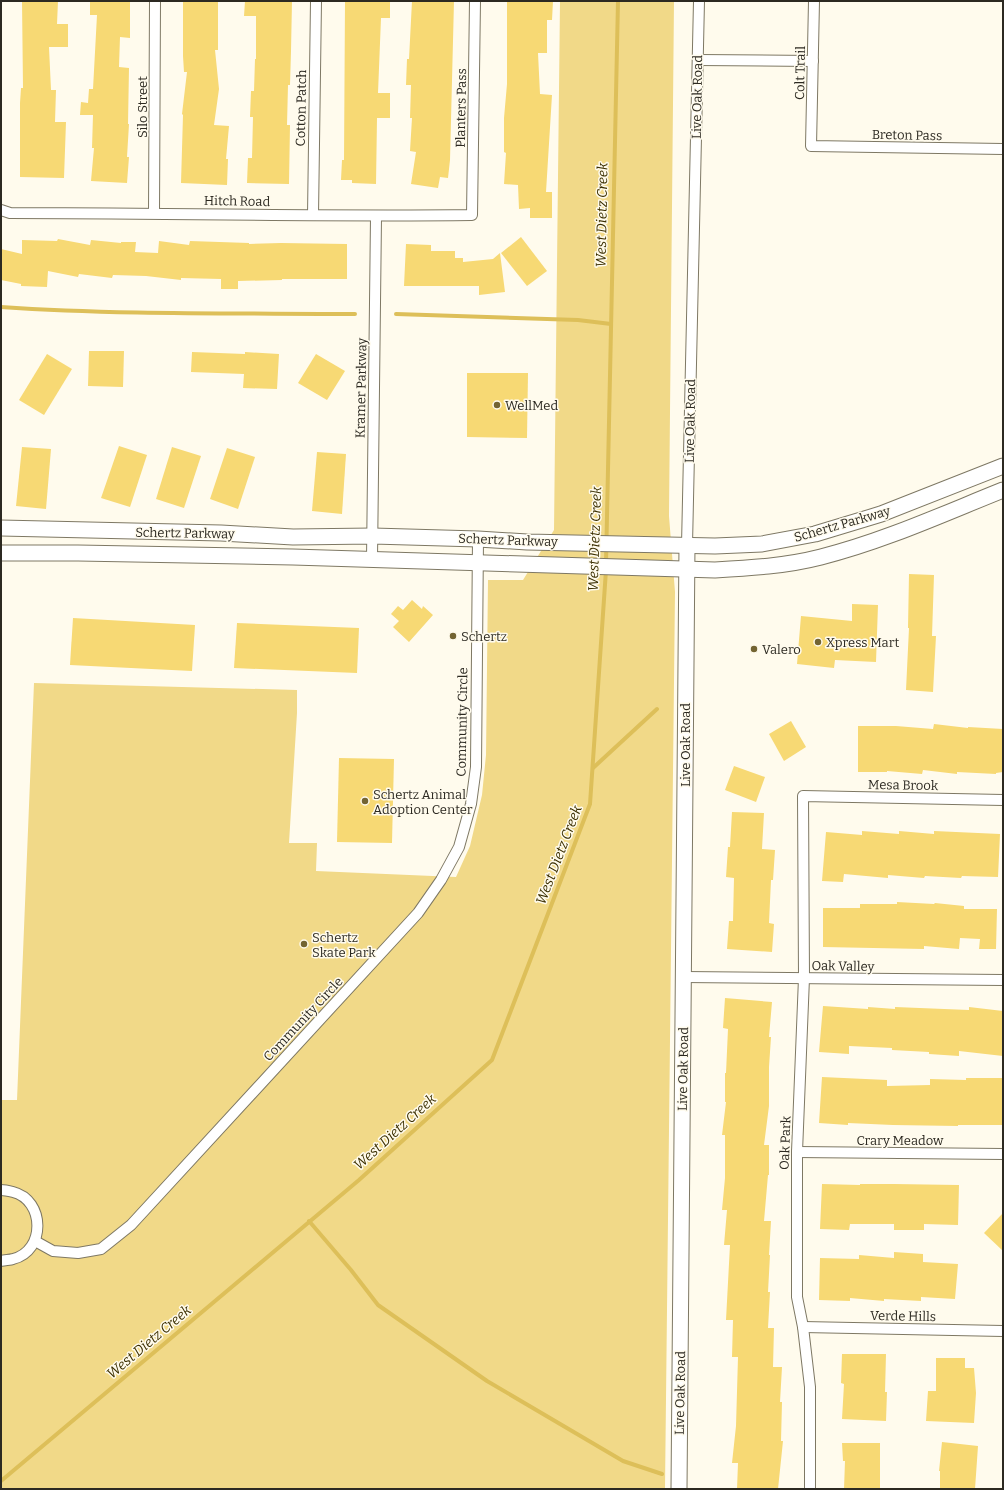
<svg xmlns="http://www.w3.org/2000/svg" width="1004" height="1490" viewBox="0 0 1004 1490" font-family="Bitter,serif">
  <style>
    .green { fill: #f1d988 }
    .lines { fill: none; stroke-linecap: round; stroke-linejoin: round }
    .stream { stroke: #ddbf59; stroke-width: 4 }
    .building { fill: #f7d974 }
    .street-casing { stroke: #7e7864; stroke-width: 12 }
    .secondary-casing { stroke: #7e7864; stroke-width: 17 }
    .street { stroke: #fff; stroke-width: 10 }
    .secondary { stroke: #fff; stroke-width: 15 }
    .poi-dot { fill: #736432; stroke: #fffbed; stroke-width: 1.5 }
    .labels { text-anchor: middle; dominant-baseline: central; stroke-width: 3; stroke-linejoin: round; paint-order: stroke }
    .street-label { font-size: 13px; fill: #2c2921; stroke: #fffbed }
    .poi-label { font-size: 13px; fill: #2c2921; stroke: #fffbed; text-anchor: start }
    .water-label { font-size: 14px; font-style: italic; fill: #3b2f01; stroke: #fffbed }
  </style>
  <rect width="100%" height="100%" fill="#fffbed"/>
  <path class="green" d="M560,1H674L669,516L675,592L665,1489H1V1100H17L34,683L297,690V713L289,843H317L316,871L456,877L470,846L482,795L486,755L488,580H523L554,530Z"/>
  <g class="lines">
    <g class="stream">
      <path d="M1,307C119,315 237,313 355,314"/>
      <path d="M396,314L578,320L611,324"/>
      <path d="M606,563L618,1"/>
      <path d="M593,768L657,709"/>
      <path d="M309,1221L351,1270L378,1305L487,1381L623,1461L662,1474"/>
      <path d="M1,1481L359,1180L492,1060L590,804L606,570"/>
    </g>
  </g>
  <g class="building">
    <path d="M22,1H58L57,24H68V47H49L51,90H56L55,122H66L64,178L20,177V103L21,88H23Z"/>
    <path d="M90,1H130V38L120,37L119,67L129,68L128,124H129L127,157H129L127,183L91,181L94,148H92L93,115H80L81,102L88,103L89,89H93L97,15H90Z"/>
    <path d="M183,1H218V50H215L219,89L214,125L229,126L226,159H228L227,185L181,183L183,115L182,114L187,72H184L183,56Z"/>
    <path d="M245,1H292L291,51L290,85H288L287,125H290L289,184L247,183L248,158H252L253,117H250L251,91H254L255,59H256V16H244Z"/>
    <path d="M345,1H390V18H381L378,93H390V118H377L376,184L352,183V180H341L342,160H344Z"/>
    <path d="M412,1H454L450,160L448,178L440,177L438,188L411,184L416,152L410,151L412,118H410L411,85H406L407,59H409Z"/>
    <path d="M507,1H553L552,20H547V53H538L540,94L552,95L546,192H552V218H530V208L519,209L518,185L504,184L506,153L504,152V118L507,84Z"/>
    <path d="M521,237L547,271L527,286L501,253Z"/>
    <path d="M58,239L90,245L91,240L121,243V242H136L135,252L158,253L159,241L189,245L190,241L249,243V244L281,243L347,244V279H282V280L238,281V289H221V279L181,278V280L146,276L113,275L112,278L79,274L78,277L48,271L47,287L21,286V284L1,280V249L22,254V240L57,241Z"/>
    <path d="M406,244L431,245V251H455V258H463V262L493,259L500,253L505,292L479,295V286H404Z"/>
    <path d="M89,351H124L123,387L88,386Z"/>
    <path d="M192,352L245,354V352L279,354L277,389L243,388L244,374L191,372Z"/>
    <path d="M47,354L72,369L44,415L19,400Z"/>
    <path d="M316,354L345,371L327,400L298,383Z"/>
    <path d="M467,373H528L527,438L467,437Z"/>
    <path d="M119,446L147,455L130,507L101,498Z"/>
    <path d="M22,447L51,449L46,509L16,506Z"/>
    <path d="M172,447L201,456L184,508L156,499Z"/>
    <path d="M227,448L255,457L238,509L210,499Z"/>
    <path d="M317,452L346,454L342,514L312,511Z"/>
    <path d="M909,574L934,575L932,636H936L933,692L906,690L909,628H908Z"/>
    <path d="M412,600L422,609L423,606L433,615L409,642L393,627L399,621L391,614L398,606L403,610Z"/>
    <path d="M852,604L878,605L876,662L835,660L834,668L797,664L801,616L852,621Z"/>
    <path d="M73,618L195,625L192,671L70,665Z"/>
    <path d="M237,623L359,628L357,673L234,668Z"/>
    <path d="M791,721L806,747L784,761L769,734Z"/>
    <path d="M934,724L968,728V727L1003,729V772L996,773V774L957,772V774L923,770L922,774L887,771V772H858V726H896L933,729Z"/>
    <path d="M339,758L394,759L392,843L337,842Z"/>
    <path d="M734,766L765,777L756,802L725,790Z"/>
    <path d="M732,812L764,813L762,849L775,850L773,880H771L769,923L774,924L772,952L727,949L729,921H733L734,878L726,877L728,847H730Z"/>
    <path d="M862,831L899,834V831L934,834V831L1000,834L998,877L962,876L961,878L925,876L924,878L888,875V878L844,874L843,882L822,881L826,832L862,835Z"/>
    <path d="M897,902L934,904L935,903L964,906V909H997L996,949H979L980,939L960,938L959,949L924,946V949L823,947V908H860V904H897Z"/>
    <path d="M725,998L772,1002L769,1037H771L769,1067V1106L764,1145H769V1175H768L764,1221H771L769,1255H770L768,1292H770L768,1328H774L773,1367H782L780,1402H782L781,1441H783L778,1489H737L738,1463H732L736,1426L738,1357H732L733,1320H726L730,1245H724L727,1210H722L725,1178V1135H722L726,1102H725V1073H726L728,1029L723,1028Z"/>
    <path d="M823,1006L868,1009V1007L895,1009V1007L969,1010V1007L1003,1011V1056L959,1051V1056L929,1054V1052L892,1050V1048L849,1046V1054L819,1052Z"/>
    <path d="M822,1077L887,1080V1086L930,1085V1079L966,1080V1078H1003V1125H958V1126L893,1125L848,1123V1125L819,1123Z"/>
    <path d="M822,1184L860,1185V1184H894L959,1185L958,1225L924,1224V1230H894V1224H850L849,1230L820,1229Z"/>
    <path d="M1003,1213V1251L984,1233Z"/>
    <path d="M894,1252L923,1254V1262L958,1264L955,1299L921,1297V1301L884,1299V1301L850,1298V1301L819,1300L820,1258L859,1259V1255L894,1258Z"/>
    <path d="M842,1354H886L885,1392H887L886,1421L842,1419L844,1384L841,1383Z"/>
    <path d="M936,1358H965V1368H974L976,1393L974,1423L926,1421L928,1391H936Z"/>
    <path d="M942,1442L978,1446L975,1489H940V1471H939Z"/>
    <path d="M842,1443H880V1489H844L845,1461H843Z"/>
  </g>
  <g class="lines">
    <g class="street-casing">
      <g id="street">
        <path d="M814,1L811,146L1003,149"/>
        <path d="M698,60L813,61"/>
        <path d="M1,210L10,213C164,213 318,217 472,215L475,1"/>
        <path d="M154,213L155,1"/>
        <path d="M313,215L316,1"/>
        <path d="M687,545L699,1"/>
        <path d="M372,559L376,217"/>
        <path d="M684,977L1003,980"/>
        <path d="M797,1152L1003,1154"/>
        <path d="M1,1190C5,1190 9,1191 13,1192C45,1200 46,1251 13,1259C10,1260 5,1260 1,1261"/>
        <path d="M35,1241L53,1251L78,1253L101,1249L131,1225L418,913L441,880L459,847L471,804L476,767L478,539"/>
        <path d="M803,1327L1003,1331"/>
        <path d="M810,1489V1387L803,1327L797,1297V1152L804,978L803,796L1003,800"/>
      </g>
    </g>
    <g class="secondary-casing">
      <g id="secondary">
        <path d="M1,528L221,533L293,537L373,536L478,539L527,542L715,546L762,544L815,534L881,514L1003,466"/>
        <path d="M1,553H78L293,557L715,570C751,568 786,566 821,557C884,541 943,514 1003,490"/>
        <path d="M679,1489L687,545"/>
      </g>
    </g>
    <use href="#street" class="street"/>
    <use href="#secondary" class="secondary"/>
  </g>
  <g class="poi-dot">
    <circle cx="497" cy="405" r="4"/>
    <circle cx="453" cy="636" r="4"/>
    <circle cx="818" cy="642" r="4"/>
    <circle cx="754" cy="649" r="4"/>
    <circle cx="365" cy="801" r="4"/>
    <circle cx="304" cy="944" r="4"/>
  </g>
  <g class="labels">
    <g class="street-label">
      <text transform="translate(800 73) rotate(-89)">Colt Trail</text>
      <text transform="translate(697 97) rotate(-89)">Live Oak Road</text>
      <text transform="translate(142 107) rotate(-90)">Silo Street</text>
      <text transform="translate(301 108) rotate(-89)">Cotton Patch</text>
      <text transform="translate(461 108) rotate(-89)">Planters Pass</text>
      <text transform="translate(907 135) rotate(1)">Breton Pass</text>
      <text transform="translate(237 201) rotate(1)">Hitch Road</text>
      <text transform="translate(361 388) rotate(-89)">Kramer Parkway</text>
      <text transform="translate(690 421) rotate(-89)">Live Oak Road</text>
      <text transform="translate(842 524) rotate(-16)">Schertz Parkway</text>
      <text transform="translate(185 533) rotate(1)">Schertz Parkway</text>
      <text transform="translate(508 540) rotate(2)">Schertz Parkway</text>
      <text transform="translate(462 722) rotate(-89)">Community Circle</text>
      <text transform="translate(685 745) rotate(-90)">Live Oak Road</text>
      <text transform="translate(903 785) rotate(1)">Mesa Brook</text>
      <text transform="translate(843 966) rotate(1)">Oak Valley</text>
      <text transform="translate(303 1019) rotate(-47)">Community Circle</text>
      <text transform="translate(683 1069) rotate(-89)">Live Oak Road</text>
      <text x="900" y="1140">Crary Meadow</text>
      <text transform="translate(785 1143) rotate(-88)">Oak Park</text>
      <text transform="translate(903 1316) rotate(1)">Verde Hills</text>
      <text transform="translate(680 1393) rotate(-89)">Live Oak Road</text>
    </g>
    <g class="poi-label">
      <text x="505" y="405">WellMed</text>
      <text x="461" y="636">Schertz</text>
      <text x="826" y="642">Xpress Mart</text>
      <text x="762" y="649">Valero</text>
      <text x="373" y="794">Schertz Animal<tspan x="373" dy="15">Adoption Center</tspan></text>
      <text x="312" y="937">Schertz<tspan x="312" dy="15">Skate Park</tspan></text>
    </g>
    <g class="water-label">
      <text transform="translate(602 215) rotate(-89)">West Dietz Creek</text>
      <text transform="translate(595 539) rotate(-88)">West Dietz Creek</text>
      <text transform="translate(559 855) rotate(-69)">West Dietz Creek</text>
      <text transform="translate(395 1132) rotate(-42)">West Dietz Creek</text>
      <text transform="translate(149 1342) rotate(-40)">West Dietz Creek</text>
    </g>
  </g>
  <rect width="1004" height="1490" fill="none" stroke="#2c2921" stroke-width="4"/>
</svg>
